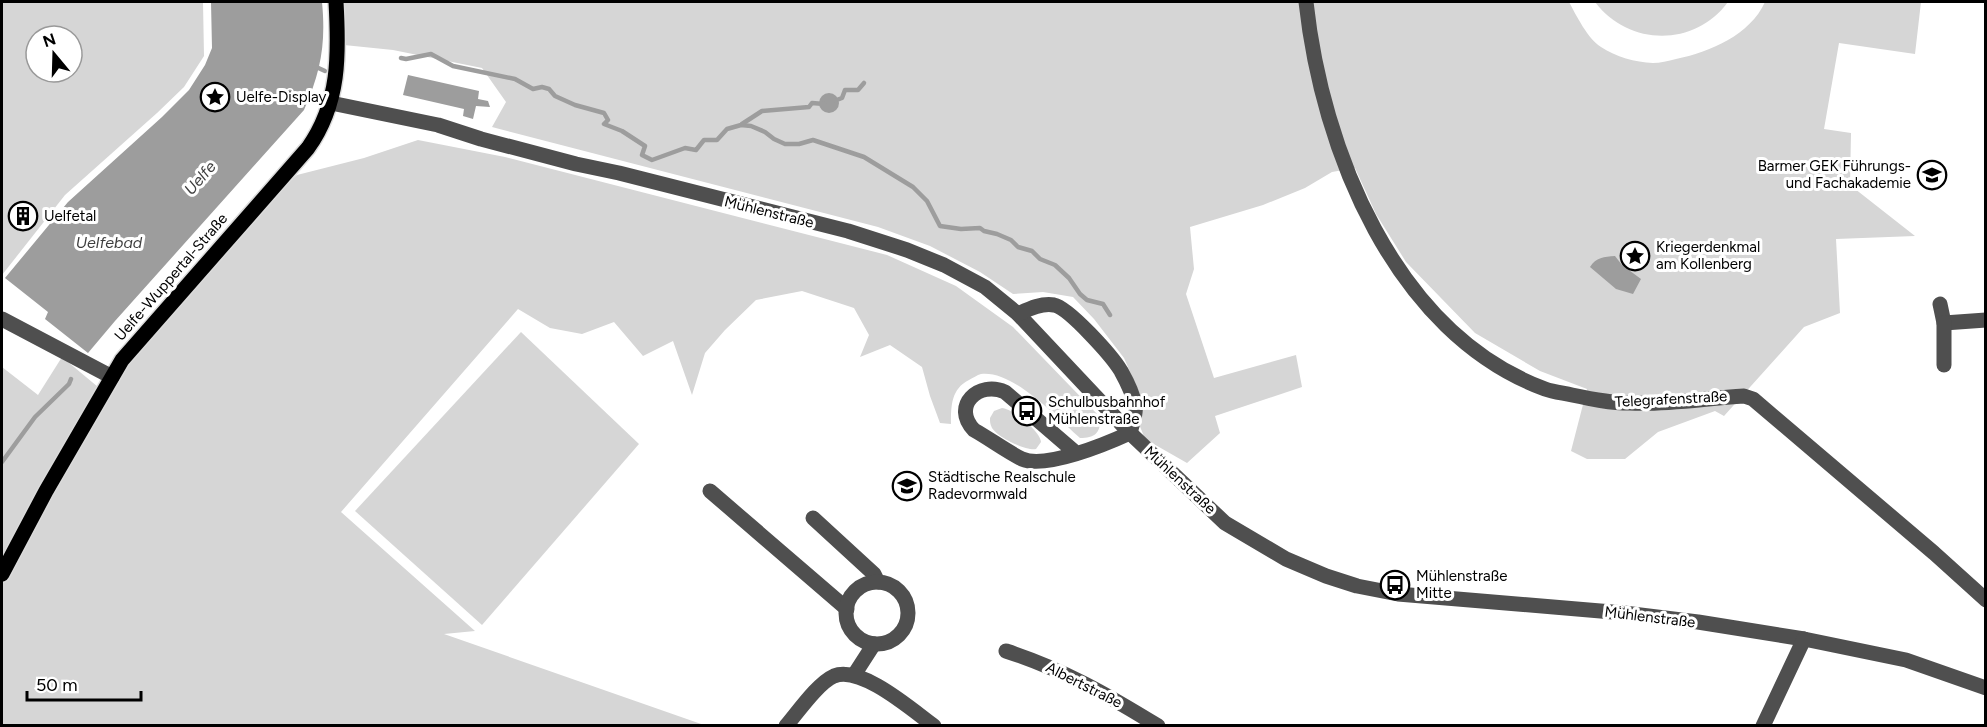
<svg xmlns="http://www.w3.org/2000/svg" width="1987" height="727" viewBox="0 0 1987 727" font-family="Figtree,sans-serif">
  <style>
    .green { fill: #d6d6d6; fill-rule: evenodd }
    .water { fill: #9d9d9d }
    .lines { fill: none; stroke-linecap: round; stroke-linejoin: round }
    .stream { stroke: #9d9d9d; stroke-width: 4.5 }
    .major-casing { stroke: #dbdbdb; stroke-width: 18 }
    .minor { stroke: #4f4f4f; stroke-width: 15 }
    .major { stroke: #000; stroke-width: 15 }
    .labels { text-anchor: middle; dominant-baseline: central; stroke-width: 6; stroke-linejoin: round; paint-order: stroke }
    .poi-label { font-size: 15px; fill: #000; stroke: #fff; text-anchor: start }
    .street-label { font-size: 15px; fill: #000; stroke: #fff }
    .water-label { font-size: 16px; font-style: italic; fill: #3e3e3e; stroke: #fff }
  </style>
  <rect width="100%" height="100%" fill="#fff"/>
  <g class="green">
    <path d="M2,2H203L204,56L184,87L157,113L65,195L2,275ZM36,36H72V72H36Z"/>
    <path d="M342,2H1569C1576,15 1588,39 1601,47C1616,57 1635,62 1653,63C1660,63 1668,61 1676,59C1710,52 1750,35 1765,2H1921L1915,54L1839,43L1824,129L1851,133L1850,185L1915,236L1836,239L1840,313L1804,327L1724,416L1715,411L1658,432L1625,459H1587L1571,451L1587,389L1540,371L1475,333L1406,262L1376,214L1355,168L1332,172L1305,188L1263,205L1190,227L1194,269L1186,294L1214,378L1296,355L1302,387L1215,416L1220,433L1187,463L1145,439L1139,424L1141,397L1124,358L1094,319L1073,297L1043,292L1013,294L980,272L930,246L878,227L492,127L506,102L482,68L393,50L344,45Z"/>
    <path d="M1595,2H1728C1695,47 1629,47 1595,2Z"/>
    <path d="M418,140L505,157L887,255L956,286L1013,327L1100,417C1101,432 1096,438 1080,438C1057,418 1014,370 981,374C977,375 973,378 969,380C951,389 951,406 951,424L940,423L930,396L922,367L890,345L860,357L869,335L854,308L802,291L756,300L725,330L705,353L692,395L673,341L643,356L614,322L582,334L550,328L518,309L341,512L475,631L444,634L704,725L2,726V574L112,377L251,213L297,175L364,158Z"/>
    <path d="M521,332L639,444L482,625L355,511Z"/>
    <path d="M62,357L98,387L2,566V367L38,395Z"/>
    <path d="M1002,408C1013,409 1040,431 1041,442L1036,449C1026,451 997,437 992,428C990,424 990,422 990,418L994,411Z"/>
  </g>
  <g class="water">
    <path d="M211,2H322C326,44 321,71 304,110L115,321L88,353L45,319L48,312L5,278L68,202L162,117L189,90L205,65L212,48Z"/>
    <path d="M408,75L479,91L478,99L488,101L490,107L476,106L473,119L463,116L464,109L403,95Z"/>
    <circle cx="829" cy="103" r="10"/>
    <path d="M1615,256L1622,265L1641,279L1633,294L1616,289L1590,267C1596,257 1604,257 1615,256Z"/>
  </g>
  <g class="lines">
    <g class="stream">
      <path d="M401,58L406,59L431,54L453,66L515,79L533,89L542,87L549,89L555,96L575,105L604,113L608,120L604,124L622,131L645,146L642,155L652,160L685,148L696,150L704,140H717L727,129L741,125L751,126L765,132L774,139L785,144H799L813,140L864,157L913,187L927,201L940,226L961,229L980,228L984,231L997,234L1011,240L1018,247L1032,251L1040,259L1055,265L1069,278L1080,294L1087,300L1103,304L1110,315"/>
      <path d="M314,66L325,71"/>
      <path d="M834,101L842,98L845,90H858L864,83"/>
      <path d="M742,124L762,111L809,107L812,103L824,104"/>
      <path d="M2,462L35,417L69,384L71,379"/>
    </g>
    <g class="major-casing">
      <path id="major" d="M2,574L46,491L122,360L308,148C340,103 339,54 336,2"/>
    </g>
    <g class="minor">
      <path d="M1306,2C1322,149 1394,333 1545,389C1553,392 1563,393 1572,395C1591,399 1610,403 1630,403C1668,405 1706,398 1744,396L1753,399L1934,553L1986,600"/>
      <path d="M331,103L438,125L481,139L576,164L619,173L848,231L907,250L944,265L985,287L1018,314L1130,433L1225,523L1286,559L1326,576L1357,586L1398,594L1624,613L1698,622L1804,639L1906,660L1986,688"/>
      <path d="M1940,304L1944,323L1986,320"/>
      <path d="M1018,314C1029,309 1041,303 1054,305C1069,308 1112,356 1121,371C1126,380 1133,394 1135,405C1137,414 1132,424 1130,433C1106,444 1046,469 1022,459C1006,451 990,439 974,430C951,406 979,380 1005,392L1076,453"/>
      <path d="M2,319L112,377"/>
      <path d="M1944,365V323"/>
      <path d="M710,491L847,609"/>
      <path d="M813,518L874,574L878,582"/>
      <circle cx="877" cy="613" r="31"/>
      <path d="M1006,651C1064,670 1106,694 1158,726"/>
      <path d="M854,675L874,644"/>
      <path d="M786,726C798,712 818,683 834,676C861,665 912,710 934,726"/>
      <path d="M1763,726L1804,639"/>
    </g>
    <use href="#major" class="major"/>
  </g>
  <defs>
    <g id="sight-ring" transform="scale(1.5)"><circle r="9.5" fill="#fff" stroke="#000" stroke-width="1.5"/><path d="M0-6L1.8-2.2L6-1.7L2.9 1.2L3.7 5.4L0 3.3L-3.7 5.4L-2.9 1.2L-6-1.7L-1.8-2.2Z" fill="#000"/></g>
    <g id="university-ring" transform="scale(1.5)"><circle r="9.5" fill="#fff" stroke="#000" stroke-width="1.5"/><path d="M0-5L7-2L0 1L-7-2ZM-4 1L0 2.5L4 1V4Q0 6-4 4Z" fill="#000"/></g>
    <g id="building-ring" transform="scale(1.5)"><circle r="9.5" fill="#fff" stroke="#000" stroke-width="1.5"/><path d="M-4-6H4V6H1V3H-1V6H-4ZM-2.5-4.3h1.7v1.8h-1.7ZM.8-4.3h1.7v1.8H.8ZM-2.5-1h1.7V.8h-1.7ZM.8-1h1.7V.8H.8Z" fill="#000"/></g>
    <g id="bus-ring" transform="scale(1.5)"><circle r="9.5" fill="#fff" stroke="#000" stroke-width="1.5"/><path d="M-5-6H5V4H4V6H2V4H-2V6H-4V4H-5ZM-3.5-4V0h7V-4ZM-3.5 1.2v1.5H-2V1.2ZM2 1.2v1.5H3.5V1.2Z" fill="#000"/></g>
    <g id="school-ring" transform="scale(1.5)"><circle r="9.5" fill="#fff" stroke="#000" stroke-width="1.5"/><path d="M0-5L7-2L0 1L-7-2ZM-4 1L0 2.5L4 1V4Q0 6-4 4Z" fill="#000"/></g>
  </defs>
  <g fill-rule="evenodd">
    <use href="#sight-ring" x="215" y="97"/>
    <use href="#university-ring" x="1932" y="175"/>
    <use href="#building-ring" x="23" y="216"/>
    <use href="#sight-ring" x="1635" y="256"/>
    <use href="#bus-ring" x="1027" y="411"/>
    <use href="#school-ring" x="907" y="486"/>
    <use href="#bus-ring" x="1395" y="585"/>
  </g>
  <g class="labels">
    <g class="poi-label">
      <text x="236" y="97">Uelfe-Display</text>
      <text x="1911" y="166" text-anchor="end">Barmer GEK Führungs-<tspan x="1911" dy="17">und Fachakademie</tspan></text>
      <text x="44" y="216">Uelfetal</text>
      <text x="1656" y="247">Kriegerdenkmal<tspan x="1656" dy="17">am Kollenberg</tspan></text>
      <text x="1048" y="402">Schulbusbahnhof<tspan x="1048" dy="17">Mühlenstraße</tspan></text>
      <text x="928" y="477">Städtische Realschule<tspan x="928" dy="17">Radevormwald</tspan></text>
      <text x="1416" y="576">Mühlenstraße<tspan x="1416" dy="17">Mitte</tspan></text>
    </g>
    <g class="street-label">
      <text transform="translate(769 212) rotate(14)">Mühlenstraße</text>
      <text transform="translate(171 277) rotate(-49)">Uelfe-Wuppertal-Straße</text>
      <text transform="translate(1671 399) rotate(-3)">Telegrafenstraße</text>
      <text transform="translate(1180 480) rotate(43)">Mühlenstraße</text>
      <text transform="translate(1650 617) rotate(7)">Mühlenstraße</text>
      <text transform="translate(1084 685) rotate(27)">Albertstraße</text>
    </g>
    <g class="water-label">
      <text transform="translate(200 178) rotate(-49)">Uelfe</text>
      <text x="109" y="242">Uelfebad</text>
    </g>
  </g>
  <rect width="1987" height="727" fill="none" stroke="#000000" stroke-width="6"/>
  <g transform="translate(54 54) rotate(341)"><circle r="28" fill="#ffffff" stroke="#999999" stroke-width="1.5"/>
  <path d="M0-4.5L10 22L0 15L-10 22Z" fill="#000000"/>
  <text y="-9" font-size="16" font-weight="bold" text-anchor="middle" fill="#000000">N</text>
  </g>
  <path d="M27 691v9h114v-9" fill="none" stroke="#000000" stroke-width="3"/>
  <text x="36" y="691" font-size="18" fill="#000000" stroke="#ffffff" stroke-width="4.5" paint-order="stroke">50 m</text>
</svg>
